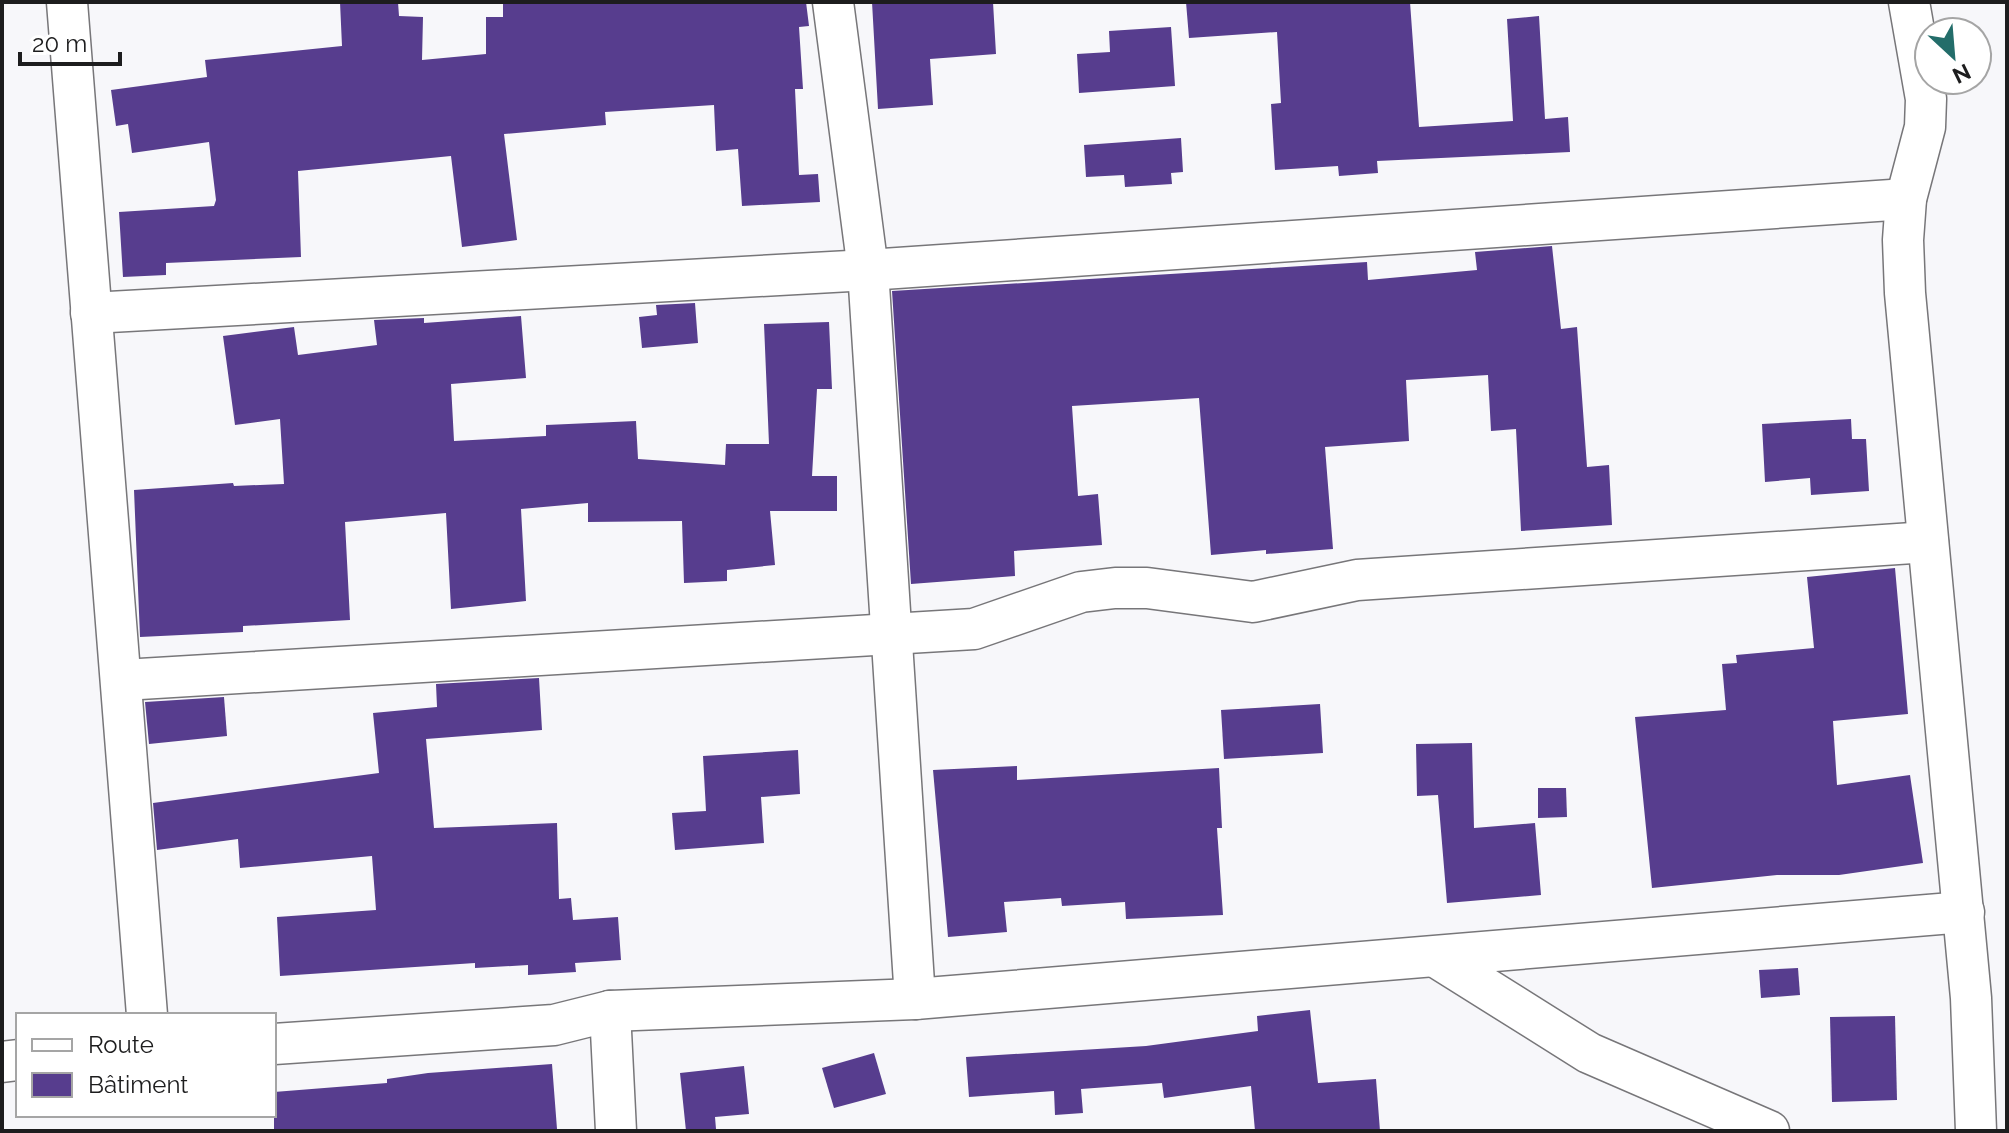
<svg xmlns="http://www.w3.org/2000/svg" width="2009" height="1133" viewBox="0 0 2009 1133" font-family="Raleway,sans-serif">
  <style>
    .building { fill: #573d8e }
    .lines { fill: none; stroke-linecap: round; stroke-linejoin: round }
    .minor-casing { stroke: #777679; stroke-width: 43 }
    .minor { stroke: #fff; stroke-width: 40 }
  </style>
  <rect width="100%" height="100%" fill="#f7f7fa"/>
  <g class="building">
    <path d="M340,2H398L399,16L423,17L422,60L486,54V17H503V2H806L809,26L799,27L803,89H795L799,175L818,174L820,202L742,206L738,149L716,151L714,105L605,112L606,125L504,134L517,240L462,247L451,156L298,171L301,257L166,263V275L123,277L119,212L214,206L216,200L209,142L132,153L128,124L116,126L111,90L207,77L205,60L342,46Z"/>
    <path d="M872,2H993L996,54L930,59L933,105L878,109Z"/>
    <path d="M1186,2H1410L1419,127L1513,121L1507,19L1539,16L1545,119L1568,117L1570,152L1377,161L1378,173L1339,176L1338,166L1275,170L1271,104L1281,103L1277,32L1189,38Z"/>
    <path d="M1171,27L1175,86L1079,93L1077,54L1110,52L1109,31Z"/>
    <path d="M1181,138L1183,172L1171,173L1172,184L1125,187L1124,175L1086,177L1084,145Z"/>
    <path d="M1552,246L1561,329L1577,327L1587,467L1609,465L1612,525L1521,531L1516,429L1491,431L1488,375L1406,380L1409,441L1325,447L1333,549L1266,554V550L1211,555L1199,398L1072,406L1078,496L1098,494L1102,545L1014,551L1015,576L911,584L892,291L1367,262L1368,280L1477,270L1475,252Z"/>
    <path d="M695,303L698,343L642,348L639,317L657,315L656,305Z"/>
    <path d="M521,316L526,378L451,384L454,441L546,436V425L636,421L638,459L725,465L726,444H769L764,324L829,322L832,389H817L812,476H837V511H770L775,565L727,570V581L684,583L682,521L588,522V503L521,509L526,601L451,609L446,513L345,522L350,620L243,626V632L140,637L134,490L233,483L234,486L284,484L280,419L235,425L223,336L294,327L298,355L377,345L374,320L424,318V323Z"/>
    <path d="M1851,419L1852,439H1866L1869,491L1811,495L1810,478L1765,482L1762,424Z"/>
    <path d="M1895,568L1908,714L1833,721L1837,785L1910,775L1923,863L1839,875H1777L1652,888L1635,717L1726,710L1722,664L1737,663L1736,655L1814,648L1807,577Z"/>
    <path d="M539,678L542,730L426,739L434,828L557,823L559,899L571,898L573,920L618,917L621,960L575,963L576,972L528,975V965L475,968V963L280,976L277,917L376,910L372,856L240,868L238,839L157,850L153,803L379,773L373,713L437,707L436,684Z"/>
    <path d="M224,697L227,736L149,744L145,702Z"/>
    <path d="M1320,704L1323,753L1224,759L1221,710Z"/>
    <path d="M1472,743L1474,828L1535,823L1541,895L1447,903L1438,795L1417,796L1416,744Z"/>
    <path d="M798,750L800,794L761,797L764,843L675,850L672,813L706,811L703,756Z"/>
    <path d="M1017,766V780L1219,768L1222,828H1217L1223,915L1126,919L1125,902L1062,906L1061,898L1004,902L1007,932L948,937L933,770Z"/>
    <path d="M1538,788H1566L1567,817L1538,818Z"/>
    <path d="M1798,968L1800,995L1761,998L1759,970Z"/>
    <path d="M1310,1010L1318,1083L1376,1079L1380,1131H1255L1251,1086L1164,1098L1162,1083L1081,1089L1083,1113L1055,1115L1054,1091L969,1097L966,1057L1146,1046L1258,1031L1257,1016Z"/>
    <path d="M1895,1016L1897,1100L1832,1102L1830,1017Z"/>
    <path d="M874,1053L886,1094L834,1108L822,1068Z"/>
    <path d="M552,1064L557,1129L274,1131V1092L387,1083V1079L428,1073Z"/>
    <path d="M744,1066L749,1114L715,1117L716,1129L686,1131L680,1073Z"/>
  </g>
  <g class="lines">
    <g class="minor-casing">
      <g id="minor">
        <path d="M67,2L147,1015"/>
        <path d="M833,2L868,270L915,999"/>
        <path d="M1909,2L1926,99L1925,127L1906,199L1903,240L1905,293L1971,998L1976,1131"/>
        <path d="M91,313L868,270L1906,199"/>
        <path d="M123,680L974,629L1081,592L1115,588H1147L1253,602L1357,580L1928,542"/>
        <path d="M1436,957L1589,1053L1769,1131"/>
        <path d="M610,1011L616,1131"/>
        <path d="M274,1044L554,1025L610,1011L915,999L1964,912"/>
        <path d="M2,1062L18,1060"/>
      </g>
    </g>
    <use href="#minor" class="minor"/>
  </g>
  <rect width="2009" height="1133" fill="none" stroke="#1d1d1e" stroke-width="8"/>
  <rect x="16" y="1013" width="260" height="104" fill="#ffffff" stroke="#a5a5a5" stroke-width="2"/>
  <rect x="32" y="1039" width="40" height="12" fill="#ffffff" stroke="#a5a5a5" stroke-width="2"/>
  <text x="88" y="1053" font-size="24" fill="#1d1d1e">Route</text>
  <rect x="32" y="1073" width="40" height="24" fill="#573d8e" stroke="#a5a5a5" stroke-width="2"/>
  <text x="88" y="1093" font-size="24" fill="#1d1d1e">Bâtiment</text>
  <g transform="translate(1953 56) rotate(154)"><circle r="38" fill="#ffffff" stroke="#a5a5a5" stroke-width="2"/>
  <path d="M0-6L14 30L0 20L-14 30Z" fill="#236d6a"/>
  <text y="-12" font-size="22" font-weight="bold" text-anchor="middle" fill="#1d1d1e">N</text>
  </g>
  <path d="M20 52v12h100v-12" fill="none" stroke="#1d1d1e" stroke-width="4"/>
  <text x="32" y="52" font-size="24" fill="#1d1d1e" stroke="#ffffff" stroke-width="6" paint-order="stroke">20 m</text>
</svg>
